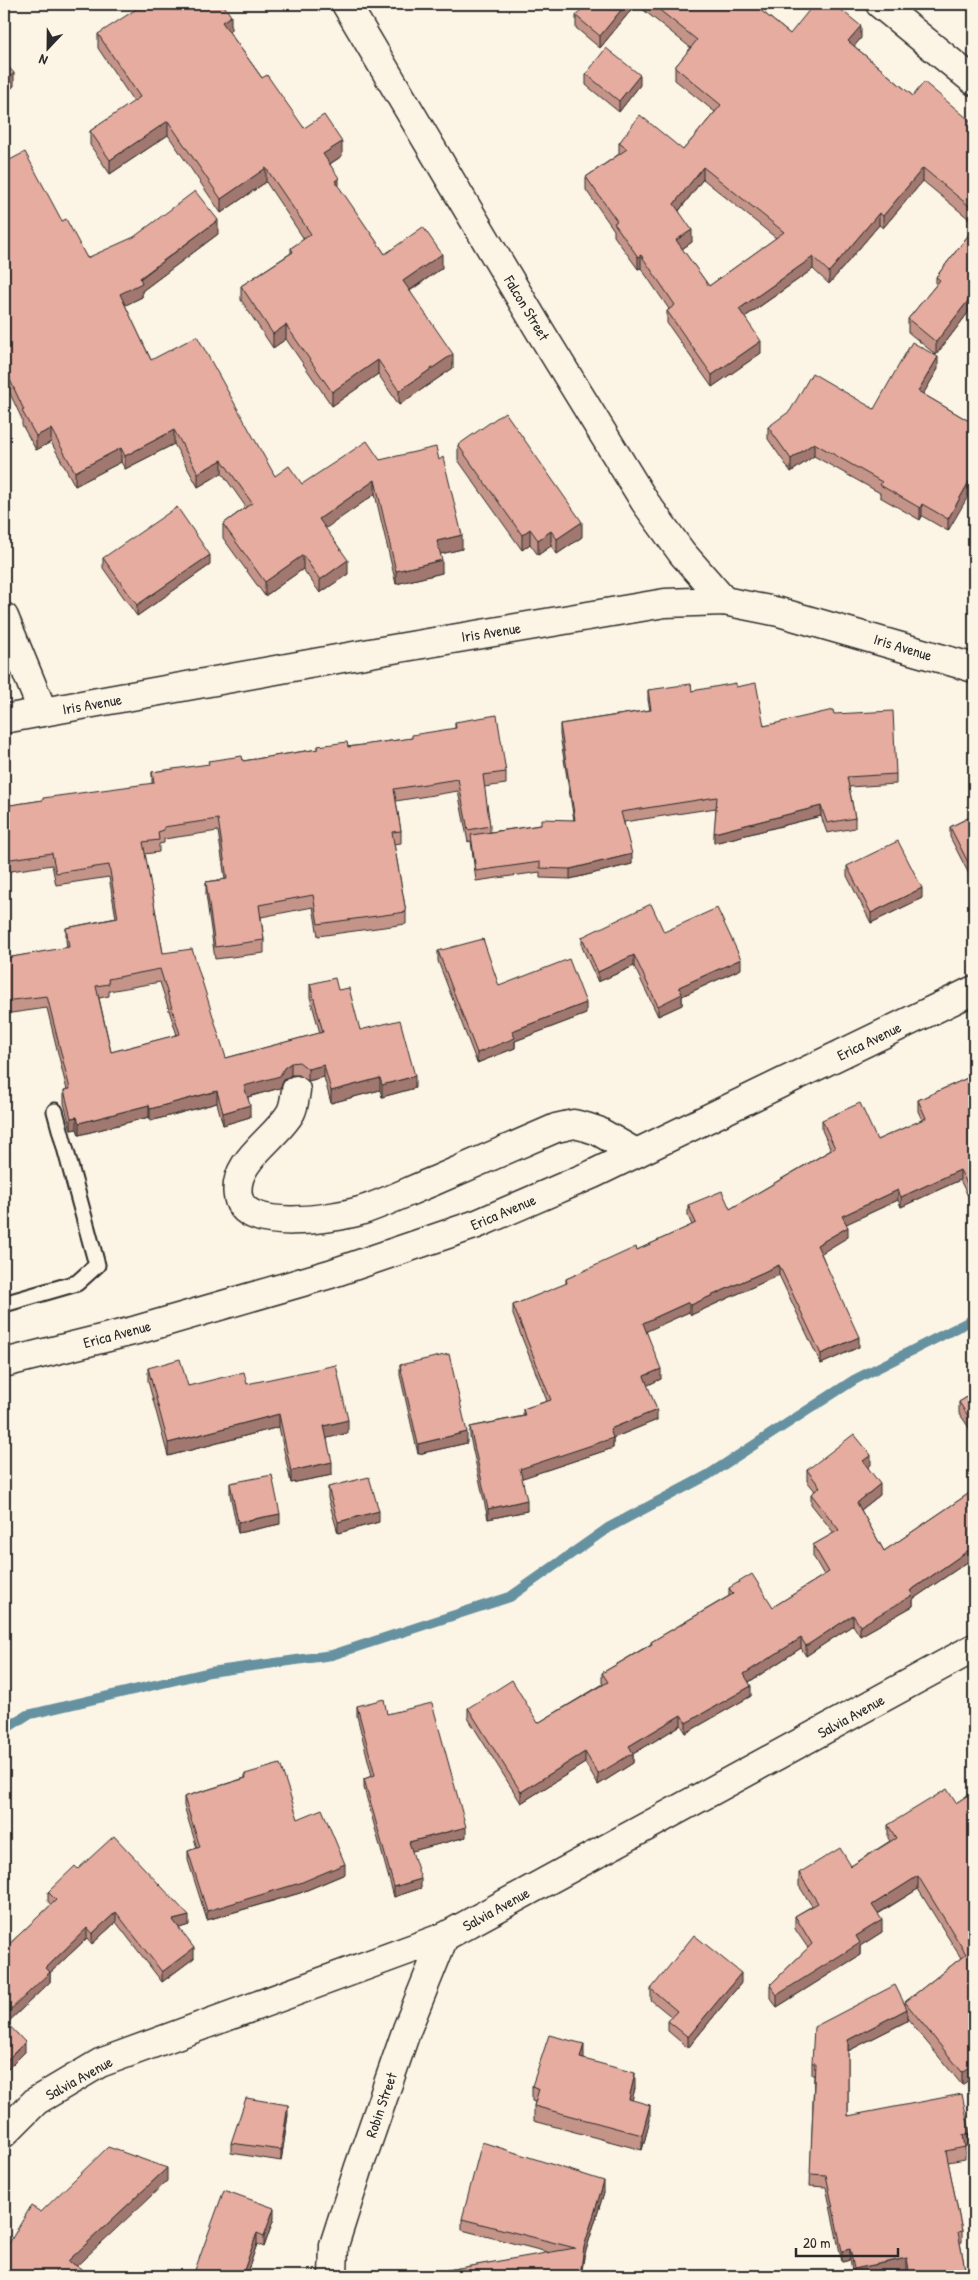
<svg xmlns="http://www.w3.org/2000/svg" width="978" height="2280" viewBox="0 0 978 2280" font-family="'Patrick Hand',sans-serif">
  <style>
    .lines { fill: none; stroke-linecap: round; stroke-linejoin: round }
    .stream { stroke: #6691a0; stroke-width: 10 }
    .service-casing { stroke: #2b2b2b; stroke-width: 19 }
    .minor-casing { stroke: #2b2b2b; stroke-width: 31 }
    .tertiary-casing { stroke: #2b2b2b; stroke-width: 31 }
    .service { stroke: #fcf5e5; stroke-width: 15 }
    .minor { stroke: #fcf5e5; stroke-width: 28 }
    .tertiary { stroke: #fcf5e5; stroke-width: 28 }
    .wall { fill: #c59489; stroke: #2b2b2b; fill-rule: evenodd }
    .shaded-wall { fill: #a0786f; stroke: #2b2b2b }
    .building { fill: #e5ac9f; stroke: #2b2b2b; fill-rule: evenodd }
    .labels { text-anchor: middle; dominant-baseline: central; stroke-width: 4; stroke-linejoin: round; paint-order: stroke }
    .street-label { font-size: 15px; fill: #2b2b2b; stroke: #fcf5e5 }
  </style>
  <rect width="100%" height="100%" fill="#fcf5e5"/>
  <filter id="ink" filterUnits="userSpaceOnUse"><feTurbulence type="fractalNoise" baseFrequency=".02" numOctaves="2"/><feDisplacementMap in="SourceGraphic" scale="10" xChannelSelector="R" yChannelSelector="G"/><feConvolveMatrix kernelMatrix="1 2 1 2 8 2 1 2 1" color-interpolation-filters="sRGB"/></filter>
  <g filter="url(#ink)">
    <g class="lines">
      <path class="stream" d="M4,1730L27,1715L210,1672L332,1655L510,1597L608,1528L708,1475L854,1380L974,1319"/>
      <g class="service-casing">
        <path id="service" d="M4,1304L77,1283L97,1265L55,1111"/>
      </g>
      <g class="minor-casing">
        <g id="minor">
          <path d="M346,4L540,331L645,502L682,553L724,601"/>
          <path d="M880,4L974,81"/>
          <path d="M4,617L43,712"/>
          <path d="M4,719L387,650L665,603L724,601L779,612L974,668"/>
          <path d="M296,1090C295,1097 294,1106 291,1112C276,1139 232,1161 238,1196C244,1234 335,1218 360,1211C385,1203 409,1191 434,1181C474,1164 515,1146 556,1128L574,1124L586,1127L598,1131L636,1153"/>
          <path d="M4,2133L36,2101L100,2063L444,1937L974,1648"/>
          <path d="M333,2276L334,2245L359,2167L407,2029L444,1937"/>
        </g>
      </g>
      <g class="tertiary-casing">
        <path id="tertiary" d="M4,1363L137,1330L330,1274L477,1224L593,1174L974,990"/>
      </g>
      <use href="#service" class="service"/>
      <use href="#minor" class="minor"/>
      <use href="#tertiary" class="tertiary"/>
    </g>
    <g class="wall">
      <path d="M636,4L600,48L576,28V16Z"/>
      <path d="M636,4H753L790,34L861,38L854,46L913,96L974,124V223L923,181L883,228L879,225L829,284L813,269L745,317L761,353L712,387L667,323V311L669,309L641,268L638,269L614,236V230L586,190V177L619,154V143L683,150L715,112L675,80V67L691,48ZM703,179L776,238L709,286L682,249L692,242L679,211Z"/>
      <path d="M972,4H974V10L972,8Z"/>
      <path d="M231,30L229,32L262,78L304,128L342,156L330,164L339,188L385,254L442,268L410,291L453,368L399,405L378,374L332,406L286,339L273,348L241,300V286L291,253V248L304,239L266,182L221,213L168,135L110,174L90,145V131L134,102L98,48V34Z"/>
      <path d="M586,74L640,85L619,112L586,85Z"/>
      <path d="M4,163L62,221L87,258L218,234L142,291V297L125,305L151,360L275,476L302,484L380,460H439L462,549L440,554L442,573L396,584L375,494L325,528L348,574L320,593L303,569L265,596L223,538V524L246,507L222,473L198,487L174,444L125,469L121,462L75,486L51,442L36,450L22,425V419L4,381Z"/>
      <path d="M974,228V305L936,355L908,332V319L936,285V277Z"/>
      <path d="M938,369L923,394L974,424L948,531L922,516L920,520L880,497V493L814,456L791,472L768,439V427L874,409Z"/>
      <path d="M458,445L582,537L557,554L551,546L538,555L530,544L522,550L458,460Z"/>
      <path d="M103,558L210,565L137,616L103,568Z"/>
      <path d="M736,687L764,726L834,714L896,774V784L849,787L855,818V828L827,833L821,816L714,843L716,808L624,822L632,864L570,879L540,878V872L476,881L471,841L468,842L458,791L396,801L401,831V843L394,844L406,912V924L318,936L313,907L261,917L264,940V953L215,959L206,894V882L225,879L218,831L164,839V843L159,844V852L145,854L163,953L226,1058L320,1033L310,997V984L338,990L360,1030L415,1088L382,1097L380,1090L331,1103L324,1077L308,1081L299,1075H291L284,1080L280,1088L248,1097L250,1117L223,1125L217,1103L150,1121L149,1117L79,1135L77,1129L71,1130L64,1103V1090H67L47,1008L4,1014V944L6,958L67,948L66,940V928L116,918L109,877L56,885L52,865L4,872V806L152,784V772L243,761L318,749V746L348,747L412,738L455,729V722L506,772V784L484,787L490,826V832L541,825L574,820L560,735V724L650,710L648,700V690L692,691ZM160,982L177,1035L111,1052L99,998L109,996V991Z"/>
      <path d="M974,815V877L971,878L950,837V827Z"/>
      <path d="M847,866L922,898L871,923L847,876Z"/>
      <path d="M664,932L741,969L682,996V1005L658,1016L634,966L598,982L582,947V937Z"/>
      <path d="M438,951L499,986L586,1014L515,1041V1048L477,1063L438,961Z"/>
      <path d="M972,1076L970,1200L960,1180L901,1207L898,1200L846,1224L848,1237L821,1253L859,1347L821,1364L779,1275L691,1315L689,1312L646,1331L661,1379L647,1385L657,1420L613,1438V1448L522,1478L527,1511L488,1519L470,1437V1427L523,1416V1409L547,1401L513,1315V1305L566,1284V1279L637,1250L692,1225L688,1216V1205L730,1209L831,1150L822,1130V1120L877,1140L922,1120L918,1111V1100Z"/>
      <path d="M400,1365L467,1443L418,1454L400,1375Z"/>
      <path d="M148,1368L188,1386L247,1384L348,1433L327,1438L332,1475L291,1483L279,1427L168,1456L148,1381Z"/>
      <path d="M974,1393V1435L959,1413V1402Z"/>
      <path d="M871,1465L868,1468L880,1495L861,1510L884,1551L974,1490L973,1567L969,1561L913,1599V1606L860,1636L853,1625L806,1656L801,1648L749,1682L751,1696L686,1733L681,1725L633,1754V1763L598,1785L585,1763L521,1803L468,1718V1708L538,1723L603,1684L602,1683V1673L651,1644V1642L729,1596V1588L773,1607L824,1575L813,1556V1545L834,1533L811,1504V1494L815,1491L807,1481V1470Z"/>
      <path d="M230,1483L280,1524L238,1533L230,1494Z"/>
      <path d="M328,1487L379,1522L338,1533L328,1498Z"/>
      <path d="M357,1706L387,1714L466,1837L411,1851L421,1888L394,1897L364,1788V1779L372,1776L357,1716Z"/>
      <path d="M245,1774L298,1819L345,1874L300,1893L207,1920L188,1860V1851L197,1848L184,1806V1797L245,1778Z"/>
      <path d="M974,1791V2076L962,2085L907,2018V2021L848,2051V2116L970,2145L965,2146V2159L948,2162L962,2231V2242L960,2243L965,2269V2276H908L907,2270L876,2276H853L850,2260L842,2262L826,2187L810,2186L814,2075H812V2063L905,2005V2002L961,1958L918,1889L878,1914L882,1932L860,1946V1955L777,2007L770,1998V1985L808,1948L795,1929V1916L812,1906L799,1886V1873L851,1866L890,1841L888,1838V1825L956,1803Z"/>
      <path d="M78,1869L189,1925L179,1928L194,1958L162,1982L116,1922L92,1944L87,1938L50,1973V1982L7,2023L25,2052L4,2073V1949L51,1905L48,1901V1892Z"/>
      <path d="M741,1983L688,2048L668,2031V2021L672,2017L651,2000V1989Z"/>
      <path d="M584,2059L635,2088L632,2100L650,2120L642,2150L534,2121V2106L535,2102L532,2101V2086Z"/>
      <path d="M288,2115L281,2161L231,2153V2143Z"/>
      <path d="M604,2192L584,2257L581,2276H430V2273L551,2253L462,2230V2219Z"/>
      <path d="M274,2218L264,2247L257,2244L246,2276H195V2270Z"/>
    </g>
    <g class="shaded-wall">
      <path d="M626,4H636L600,48V36Z"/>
      <path d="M231,16V30L222,36V22Z"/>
      <path d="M861,26V38L848,54V41Z"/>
      <path d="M14,73V86L4,95V82Z"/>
      <path d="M640,75V85L619,112V101Z"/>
      <path d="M168,121V135L110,174V160Z"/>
      <path d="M342,142V156L323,168V154Z"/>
      <path d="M703,167V179L674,217V204Z"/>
      <path d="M266,168V182L221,213V199Z"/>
      <path d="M923,168V181L883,228V216Z"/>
      <path d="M339,178V192L335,181Z"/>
      <path d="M879,213V225L829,284V272Z"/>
      <path d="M218,220V234L142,291V297L120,308V294Z"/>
      <path d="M692,230V242L676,253V240Z"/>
      <path d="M442,254V268L403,295V281Z"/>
      <path d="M641,255V268L638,269V257Z"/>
      <path d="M813,257V269L739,321V309Z"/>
      <path d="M974,293V305L936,355V342Z"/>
      <path d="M286,325V339L273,348V334Z"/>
      <path d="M761,341V353L712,387V375Z"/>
      <path d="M453,354V368L399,405V391Z"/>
      <path d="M938,357V369L918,403V391Z"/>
      <path d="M378,360V374L332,406V392Z"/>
      <path d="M51,429V442L36,450V436Z"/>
      <path d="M174,430V444L125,469V456Z"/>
      <path d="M814,443V456L791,472V459Z"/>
      <path d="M121,448V462L75,486V472Z"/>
      <path d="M222,460V473L198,487V473Z"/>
      <path d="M974,473V486L948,531V519Z"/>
      <path d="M375,480V494L319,533V519Z"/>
      <path d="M922,504V516L920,520V508Z"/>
      <path d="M582,522V537L557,554V539Z"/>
      <path d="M530,529V544L522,550V535Z"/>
      <path d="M551,531V546L538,555V540Z"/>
      <path d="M462,535V549L437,555V541Z"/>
      <path d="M210,555V565L137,616V605Z"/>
      <path d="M303,555V569L265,596V582Z"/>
      <path d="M348,560V574L320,593V580Z"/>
      <path d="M442,560V573L396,584V571Z"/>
      <path d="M821,806V816L714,843V833Z"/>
      <path d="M632,854V864L570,879V869Z"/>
      <path d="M974,867V877L971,878V868Z"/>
      <path d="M922,888V898L871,923V913Z"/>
      <path d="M634,955V966L598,982V972Z"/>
      <path d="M741,959V969L682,996V1005L658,1016V1006L679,987Z"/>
      <path d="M586,1003V1014L515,1041V1048L477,1063V1053L512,1031Z"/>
      <path d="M291,1063V1075L284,1080L280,1088L244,1098V1086L284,1068Z"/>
      <path d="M324,1065V1077L308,1081V1069Z"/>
      <path d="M415,1076V1088L382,1097V1085Z"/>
      <path d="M380,1078V1090L331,1103V1091Z"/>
      <path d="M217,1091V1103L150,1121V1109Z"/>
      <path d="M149,1105V1117L79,1135V1123Z"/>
      <path d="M250,1105V1117L223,1125V1113Z"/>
      <path d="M77,1117V1129L71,1130V1118Z"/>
      <path d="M960,1170V1180L901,1207V1197Z"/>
      <path d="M974,1187V1198L970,1200V1189Z"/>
      <path d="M898,1190V1200L842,1226V1216Z"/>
      <path d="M848,1227V1237L817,1256V1245Z"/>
      <path d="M779,1265V1275L691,1315V1305Z"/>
      <path d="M689,1302V1312L643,1333V1323Z"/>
      <path d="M859,1337V1347L821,1364V1354Z"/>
      <path d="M661,1369V1379L644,1387V1376Z"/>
      <path d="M657,1410V1420L613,1438V1448L520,1479V1469L610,1429Z"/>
      <path d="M279,1414V1427L168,1456V1443Z"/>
      <path d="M348,1420V1433L324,1439V1426Z"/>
      <path d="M467,1432V1443L418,1454V1444Z"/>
      <path d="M871,1455V1465L863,1472V1461Z"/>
      <path d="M332,1462V1475L291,1483V1471Z"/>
      <path d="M880,1484V1495L857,1513V1503Z"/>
      <path d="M527,1500V1511L488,1519V1509Z"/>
      <path d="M379,1511V1522L338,1533V1522Z"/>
      <path d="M280,1514V1524L238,1533V1522Z"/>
      <path d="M969,1550V1561L913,1599V1606L860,1636V1626Z"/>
      <path d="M973,1556H974V1566L973,1567Z"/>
      <path d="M853,1615V1625L806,1656V1646Z"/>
      <path d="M801,1638V1648L744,1685V1674Z"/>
      <path d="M751,1686V1696L686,1733V1723Z"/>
      <path d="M681,1715V1725L633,1754V1763L598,1785V1774L629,1746Z"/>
      <path d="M585,1752V1763L521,1803V1792Z"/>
      <path d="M466,1827V1837L409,1852V1842Z"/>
      <path d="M345,1864V1874L300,1893L207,1920V1911Z"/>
      <path d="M918,1876V1889L872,1917V1905Z"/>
      <path d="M421,1879V1888L394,1897V1887Z"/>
      <path d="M116,1912V1922L92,1944V1934Z"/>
      <path d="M189,1916V1925L173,1930V1920Z"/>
      <path d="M882,1920V1932L860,1946V1955L777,2007V1995L856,1936Z"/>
      <path d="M87,1928V1938L50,1973V1982L4,2026V2016L46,1968Z"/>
      <path d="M194,1948V1958L162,1982V1972Z"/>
      <path d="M741,1973V1983L688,2048V2037Z"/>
      <path d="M907,2009V2021L848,2051V2040Z"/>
      <path d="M25,2042V2052L4,2073V2063Z"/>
      <path d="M584,2044V2059L580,2058Z"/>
      <path d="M974,2063V2076L962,2085V2072Z"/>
      <path d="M635,2073V2088L629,2114V2099Z"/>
      <path d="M288,2105V2115L281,2161V2150Z"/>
      <path d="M650,2105V2120L642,2150V2135Z"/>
      <path d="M970,2133V2145L963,2147V2135Z"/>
      <path d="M167,2168V2181L68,2274V2261Z"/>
      <path d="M604,2181V2192L584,2257L581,2276H580L584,2247Z"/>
      <path d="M274,2208V2218L264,2247V2236Z"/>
      <path d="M257,2233V2244L246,2276H242Z"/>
      <path d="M850,2249V2260L842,2262V2251Z"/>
      <path d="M907,2258V2270L876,2276H854V2269Z"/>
    </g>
    <g class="building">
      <path d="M144,4H223L231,16L222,22L262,78L267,75L304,128L324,115L342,142L323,154L339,178L335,181L385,254L423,227L442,254L403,281L453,354L399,391L378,360L332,392L286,325L273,334L241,286L293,252L291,248L311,234L266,168L221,199L168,121L110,160L90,131L140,97L98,34Z"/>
      <path d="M585,4H626L600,36L576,16Z"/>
      <path d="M652,4H753L790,34L814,4H822L826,7L828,4H834L861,26L848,41L913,96L924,82L974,124V210L923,168L883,216L879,213L829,272L813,257L739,309L761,341L712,375L667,311L675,305L641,255L638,257L614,223L617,221L586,177L627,149L619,143L640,115L683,150L721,105L675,67L697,40ZM703,167L784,232L709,286L676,240L692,230L674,204Z"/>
      <path d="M606,48L640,75L619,101L586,74Z"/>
      <path d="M4,62L14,73L4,82Z"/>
      <path d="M25,152L62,221L66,219L87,258L134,237L195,191L218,220L140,278L142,283L120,294L151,360L197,336L275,476L289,466L302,484L367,441L380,460L436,447L439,460L443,457L462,535L437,541L442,560L396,571L375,480L319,519L348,560L320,580L303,555L265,582L223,524L252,503L222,460L198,473L174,430L125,456L121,448L75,472L51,429L36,436L22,411L24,410L4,367V163Z"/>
      <path d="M974,228V293L936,342L908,319L940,280L936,277Z"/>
      <path d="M912,342L938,357L918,391L974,424V473L948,519L922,504L920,508L880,485L882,482L814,443L791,459L768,427L790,411L812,373L874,409Z"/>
      <path d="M505,412L582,522L557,539L551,531L538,540L530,529L522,535L458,445Z"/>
      <path d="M177,507L210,555L137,605L103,558Z"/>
      <path d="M736,683V687L756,683L764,726L833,710L834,714L893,711L896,774L847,777L855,818L827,823L821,806L714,833L717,797L621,812L632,854L570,869L540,868V862L476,871L471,835L541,825V819L575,820L560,724L651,710L648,690L691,684L692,691Z"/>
      <path d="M497,715L506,772L483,775L490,826L468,830L458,779L394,789L401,831L392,832L406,912L318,924L313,895L259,905L264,940L215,947L206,882L227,879L218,819L164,827V830L158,832L159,840L143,842L163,953L192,949L226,1058L323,1032L310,984L335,978L338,990L349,988L360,1030L400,1020L415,1076L382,1085L380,1078L331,1091L324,1065L308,1069L299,1062L291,1063L284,1068L280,1076L244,1086L250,1105L223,1113L217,1091L150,1109L149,1105L79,1123L77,1117L71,1118L64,1090L70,1089L47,996L4,1001V944L6,958L69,947L66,928L118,918L109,865L56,873L52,853L4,860V806L43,800V798L154,783L152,772L209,764L208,761L242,756L243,761L318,749V746L347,742L348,747L412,738V735L456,728L455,722ZM160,969L180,1034L111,1052L96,986L109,984L108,979Z"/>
      <path d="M974,815V867L971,868L950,827Z"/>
      <path d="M898,841L922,888L871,913L847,866Z"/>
      <path d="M651,904L664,932L717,908L741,959L679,987L682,994L658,1006L634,955L598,972L582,937Z"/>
      <path d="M483,939L499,986L569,959L586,1003L512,1031L515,1038L477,1053L438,951Z"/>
      <path d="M972,1076L974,1080V1187L970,1189L960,1170L901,1197L898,1190L842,1216L848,1227L817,1245L859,1337L821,1354L779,1265L691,1305L689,1302L643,1323L661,1369L644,1376L657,1410L610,1429L613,1438L520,1469L527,1500L488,1509L470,1427L525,1416L523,1409L551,1400L513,1305L567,1283L566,1279L636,1247L637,1250L696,1223L688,1205L722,1191L730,1209L835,1148L822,1120L860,1103L877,1140L926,1118L918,1100Z"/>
      <path d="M449,1354L467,1432L418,1444L400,1365Z"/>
      <path d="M180,1359L188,1386L244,1372L247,1384L336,1365L348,1420L324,1426L332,1462L291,1471L279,1414L168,1443L148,1368Z"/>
      <path d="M974,1393V1425L959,1402Z"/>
      <path d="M854,1434L871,1455L863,1461L880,1484L857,1503L884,1551L974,1490V1556H973L969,1550L910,1591L913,1595L860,1626L853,1615L806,1646L801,1638L744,1674L751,1686L686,1723L681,1715L629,1746L633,1753L598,1774L585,1752L521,1792L468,1708L512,1680L538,1723L608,1682L602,1673L652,1644L651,1642L733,1594L729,1588L752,1574L773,1607L829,1572L813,1545L839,1530L811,1494L820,1487L807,1470Z"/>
      <path d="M272,1475L280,1514L238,1522L230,1483Z"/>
      <path d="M369,1477L379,1511L338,1522L328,1487Z"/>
      <path d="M384,1699L387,1714L432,1703L466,1827L409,1842L421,1879L394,1887L364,1779L375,1775L357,1706Z"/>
      <path d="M280,1764L298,1819L322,1809L345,1864L300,1883L207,1911L188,1851L200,1847L184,1797L246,1778L245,1774Z"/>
      <path d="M947,1789L956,1803L974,1791V2063L962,2072L905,2002L966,1954L918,1876L872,1905L882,1920L856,1936L860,1943L777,1995L770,1985L812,1944L795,1916L818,1903L799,1873L840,1848L851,1866L896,1838L888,1825Z"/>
      <path d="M114,1836L189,1916L173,1920L194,1948L162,1972L116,1912L92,1934L87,1928L46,1968L50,1972L4,2016V1949L56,1900L48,1892L75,1866L78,1869Z"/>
      <path d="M694,1935L741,1973L688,2037L668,2021L677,2011L651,1989Z"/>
      <path d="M895,1985L907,2009L848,2040V2116L962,2094L970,2133L963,2135L965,2147L946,2151L962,2231L958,2232L965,2269L928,2276H910L907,2258L854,2269L850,2249L842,2251L826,2175L810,2174L815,2063H812L814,2027Z"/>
      <path d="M4,2020L25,2042L4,2063Z"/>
      <path d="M549,2035L584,2044L580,2058L635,2073L629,2099L650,2105L642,2135L534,2106L539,2089L532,2086Z"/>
      <path d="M246,2098L288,2105L281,2150L231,2143Z"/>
      <path d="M482,2142L604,2181L584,2247L580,2276H500L492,2275L493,2276H431L430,2273L575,2248L462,2219Z"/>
      <path d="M108,2147L167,2168L68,2261L94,2276H4V2252L31,2206L41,2212Z"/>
      <path d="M224,2190L274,2208L264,2236L257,2233L242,2276H215L195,2270Z"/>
    </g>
  </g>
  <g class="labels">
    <g class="street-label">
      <text transform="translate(527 308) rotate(59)">Falcon Street</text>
      <text transform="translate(491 632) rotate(-9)">Iris Avenue</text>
      <text transform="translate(903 647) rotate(17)">Iris Avenue</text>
      <text transform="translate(92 704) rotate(-10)">Iris Avenue</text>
      <text transform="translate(869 1041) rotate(-26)">Erica Avenue</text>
      <text transform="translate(503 1212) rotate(-23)">Erica Avenue</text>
      <text transform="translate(117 1334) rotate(-15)">Erica Avenue</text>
      <text transform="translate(851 1716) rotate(-29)">Salvia Avenue</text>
      <text transform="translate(496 1909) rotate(-29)">Salvia Avenue</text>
      <text transform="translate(79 2078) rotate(-29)">Salvia Avenue</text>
      <text transform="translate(381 2105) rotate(-71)">Robin Street</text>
    </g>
  </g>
  <rect width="978" height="2280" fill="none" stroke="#fcf5e5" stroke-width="20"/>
  <rect x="10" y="10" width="958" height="2260" fill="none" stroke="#2b2b2b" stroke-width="2" filter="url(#ink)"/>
  <g transform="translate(48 48) rotate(202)" stroke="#fcf5e5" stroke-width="4" paint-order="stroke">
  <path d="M0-4L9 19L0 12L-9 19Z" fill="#2b2b2b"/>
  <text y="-8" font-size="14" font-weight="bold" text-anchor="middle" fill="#2b2b2b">N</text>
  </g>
  <path d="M796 2248v8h102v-8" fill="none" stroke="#2b2b2b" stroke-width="2.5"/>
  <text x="803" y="2248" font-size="15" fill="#2b2b2b" stroke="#fcf5e5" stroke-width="4" paint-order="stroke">20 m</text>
</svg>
